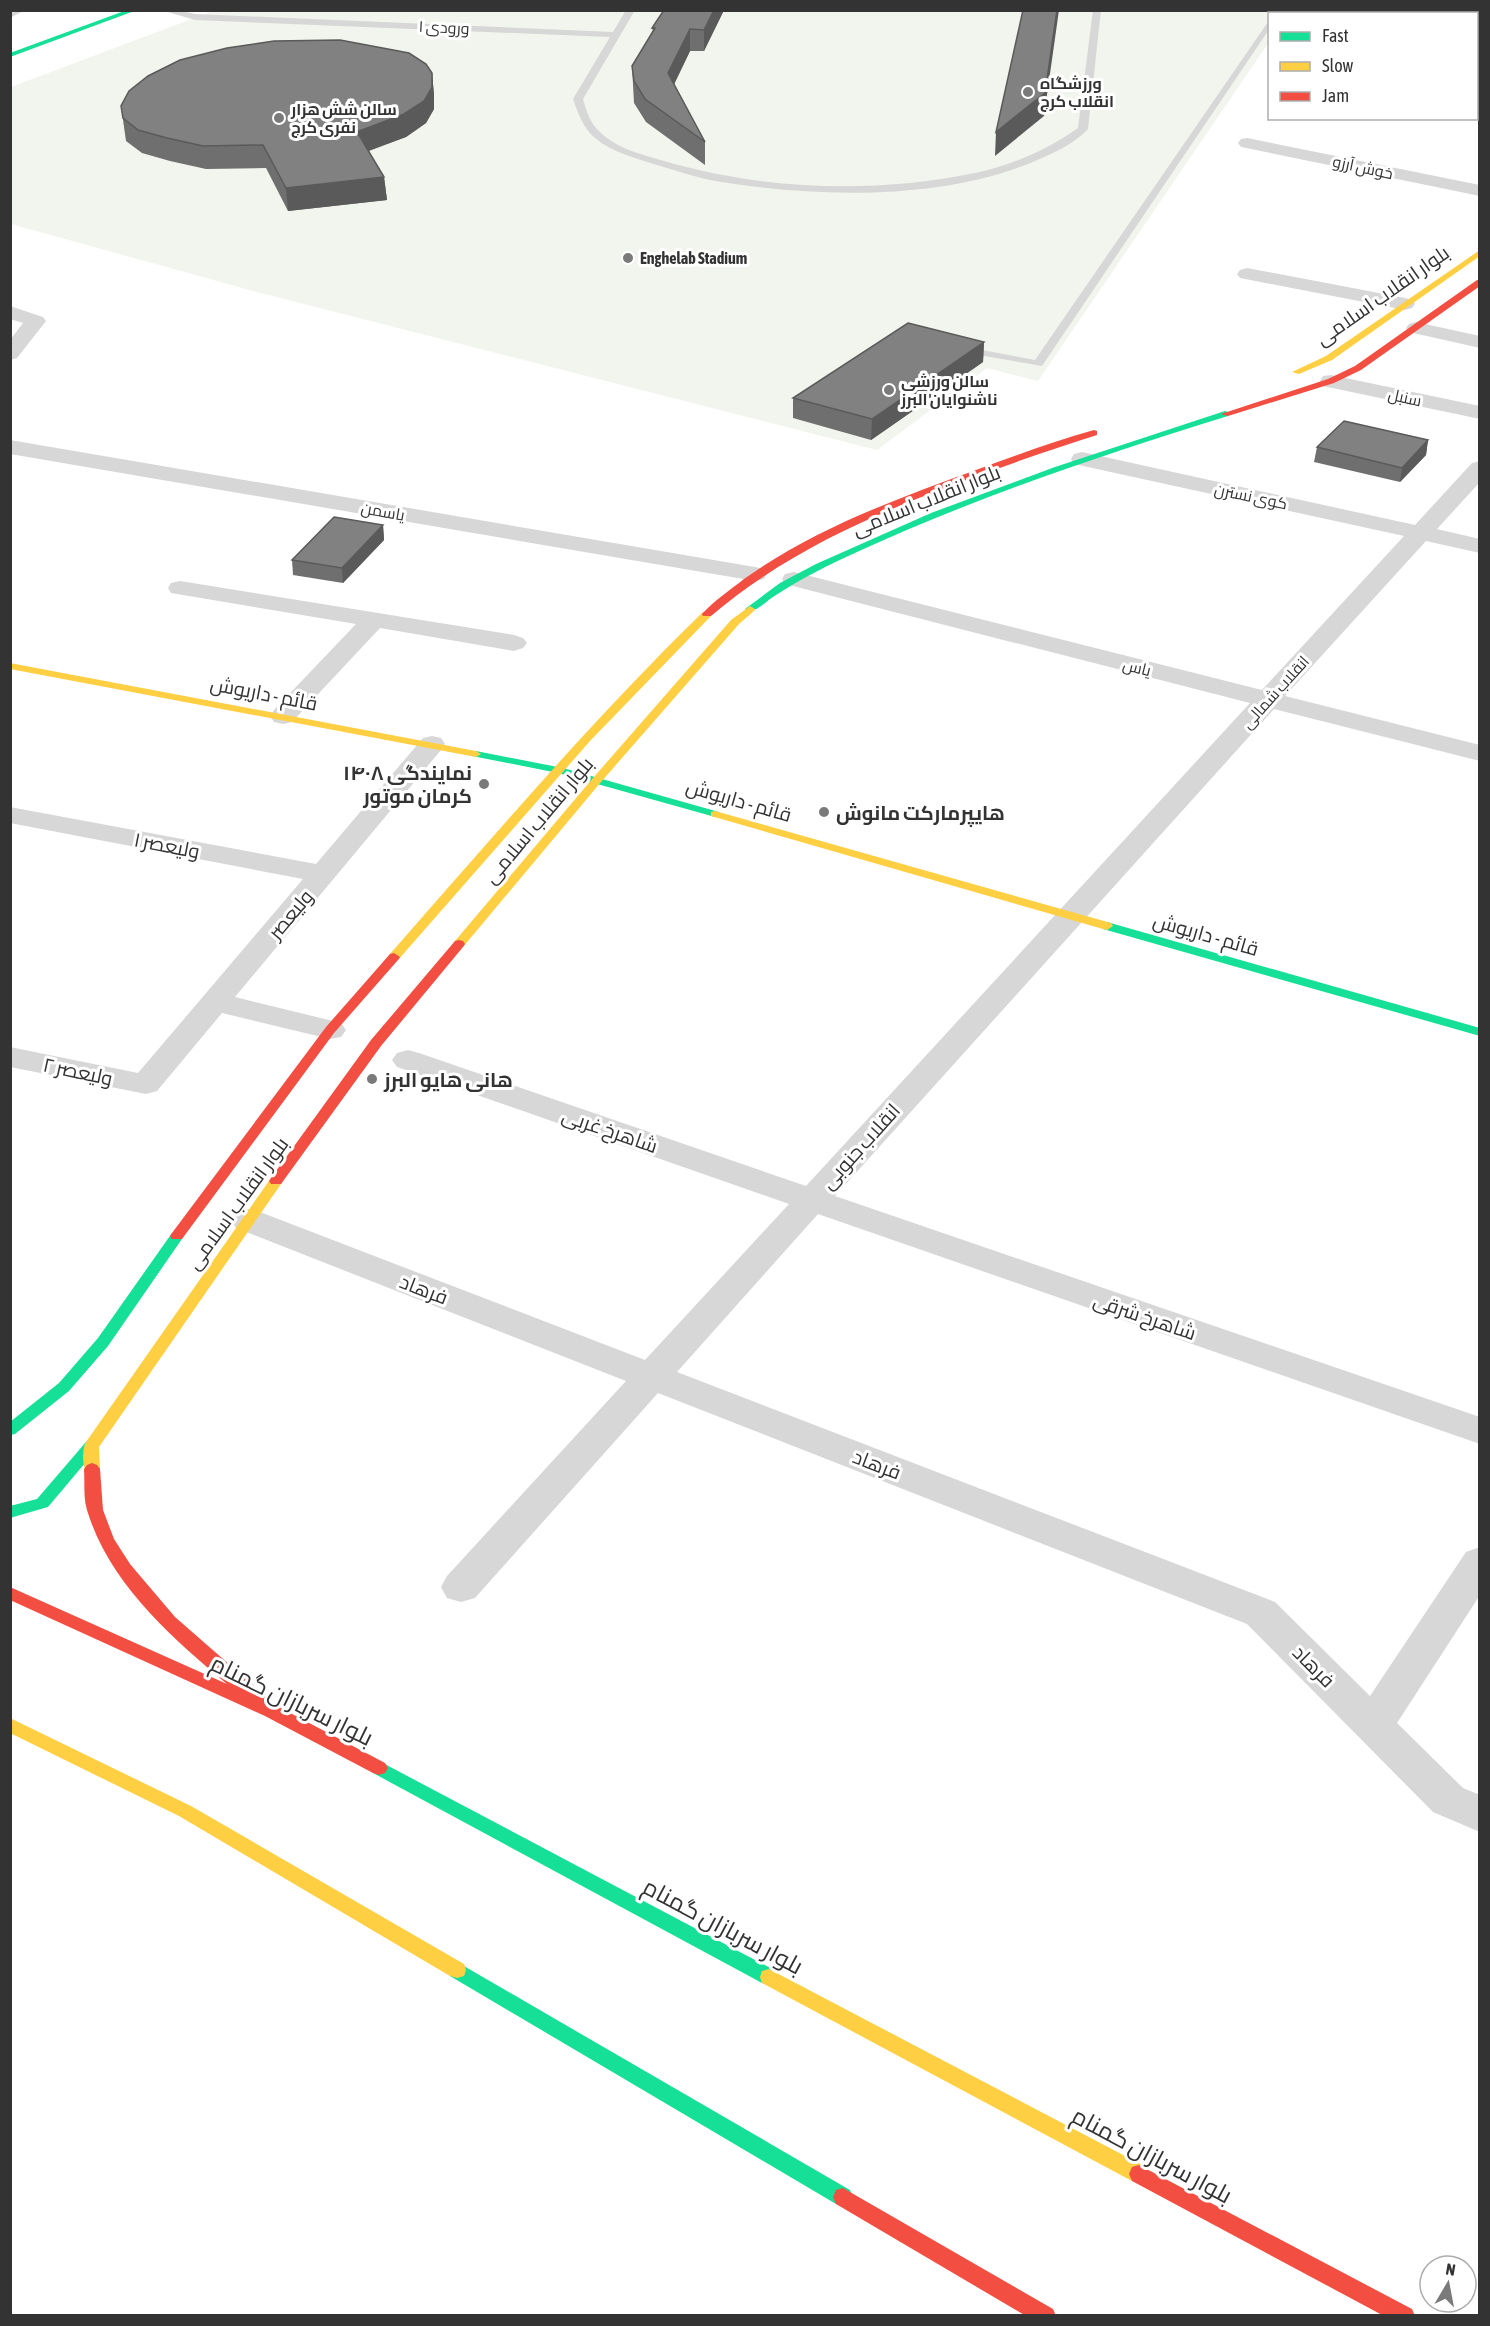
<svg xmlns="http://www.w3.org/2000/svg" width="1490" height="2326" viewBox="0 0 1490 2326" font-family="'Asap Condensed',Cairo,sans-serif">
  <style>
    .green { fill: #f1f5ed }
    .lines { fill: none; stroke-linecap: round; stroke-linejoin: round }
    .lane { fill: #d7d7d7; fill-rule: evenodd }
    .street { fill: #d7d7d7; fill-rule: evenodd }
    .fast { fill: #16e098; fill-rule: evenodd }
    .slow { fill: #ffcf43; fill-rule: evenodd }
    .jam { fill: #f24e42; fill-rule: evenodd }
    .wall { fill: #6f6f6f }
    .shaded-wall { fill: #5a5a5a }
    .building { fill: #818181; stroke: #5a5a5a; stroke-width: 1.5 }
    .poi-dot { fill: #7a7a7a; stroke: #fff; stroke-width: 2 }
    .labels { text-anchor: middle; dominant-baseline: central; stroke-width: 6; stroke-linejoin: round; paint-order: stroke }
    .far-street-label { font-size: 16px; fill: #333; stroke: #fff }
    .far-poi-label { font-size: 16px; font-weight: bold; fill: #333; stroke: #fff; text-anchor: start }
    .street-label { font-size: 20px; fill: #333; stroke: #fff }
    .poi-label { font-size: 20px; font-weight: bold; fill: #333; stroke: #fff; text-anchor: start }
    .near-street-label { font-size: 24px; fill: #333; stroke: #fff }
  </style>
  <rect width="100%" height="100%" fill="#fff"/>
  <path class="green" d="M213,11H1291L1289,13L1270,14L1269,42L1038,381L987,368L877,450L257,292L11,224V87Z"/>
  <g class="lines">
    <g class="lane">
      <path d="M161,10H178L195,14L613,32L626,10H635L583,99C586,110 590,123 599,131C616,149 642,154 664,161C763,190 874,194 975,173C1012,165 1047,150 1078,128L1093,10H1101L1088,129C1076,142 1058,151 1042,158C946,202 812,198 710,180C692,176 675,170 657,165C636,158 613,153 595,138C583,128 578,113 573,99L610,37L195,20Z"/>
      <path d="M1270,19V28L1042,366L967,353V349L971,348L1035,360Z"/>
    </g>
    <g class="street">
      <path d="M10,10H25L10,18Z"/>
      <path d="M1476,73L1480,74V84L1476,83Z"/>
      <path d="M1247,138L1480,185V196L1241,147L1238,143L1241,139Z"/>
      <path d="M1247,268L1405,298L1412,300L1415,304L1412,308L1405,310L1240,278L1237,274L1240,270Z"/>
      <path d="M10,306L43,317L46,321L17,358L10,360V340L23,323L10,319Z"/>
      <path d="M1416,322L1480,336V348L1409,332L1406,328L1409,324Z"/>
      <path d="M1331,375L1480,406V419L1323,386L1320,381L1323,376Z"/>
      <path d="M10,440L755,567L764,569L767,574L764,579L755,581L10,454Z"/>
      <path d="M1082,452L1415,525L1472,463L1480,461V482L1437,529L1480,539V553L1426,541L1285,696L1480,745V761L1274,709L835,1196L1480,1417V1444L818,1214L677,1372L1275,1602L1370,1696L1466,1552L1480,1547V1595L1397,1723L1463,1788L1480,1795V1832L1433,1812L1247,1624L658,1393L475,1598L461,1602L447,1598L441,1587L447,1576L626,1381L236,1228L231,1220L236,1212L248,1209L260,1212L645,1360L789,1204L397,1067L392,1060L397,1053L408,1050L419,1053L806,1186L1250,703L785,584L782,579L785,574L794,572L1262,690L1404,536L1074,464L1071,459L1074,454Z"/>
      <path d="M180,581L514,635L523,638L527,643L523,648L514,651L380,628L292,722L283,724L274,722L270,716L274,710L356,624L171,593L168,588L171,583Z"/>
      <path d="M432,736L441,738L445,744L441,750L235,997L341,1023L346,1030L341,1037L330,1039L222,1013L157,1091L146,1094L10,1067V1047L138,1073L303,879L10,823V807L316,864L423,738Z"/>
    </g>
    <g class="fast">
      <path d="M127,10H137L10,57V53Z"/>
      <path d="M1225,411L1228,412V416C1102,455 977,497 857,552C828,565 800,579 773,597C765,602 756,613 746,611L745,609L780,583L816,564L931,513L1055,467Z"/>
      <path d="M476,751L563,768L719,812L721,814L715,817L558,773L472,756L471,754Z"/>
      <path d="M1107,922L1480,1028V1036L1103,929L1101,926L1103,923Z"/>
      <path d="M177,1231L184,1236L108,1346L69,1391L15,1434L10,1435V1422L59,1383L98,1338L172,1233Z"/>
      <path d="M91,1440L96,1442L99,1446L96,1450L48,1507L10,1518V1506L37,1499L86,1442Z"/>
      <path d="M379,1761L776,1971L778,1977L776,1983L769,1985L762,1983L373,1773L370,1768L373,1763Z"/>
      <path d="M457,1962L850,2190L853,2197L850,2204L843,2206L836,2204L450,1976L448,1970L450,1964Z"/>
    </g>
    <g class="slow">
      <path d="M1480,250V256L1332,360L1299,374L1292,372L1326,356Z"/>
      <path d="M750,606L755,609L754,611L739,624L601,782L463,947H455L453,944L455,941L593,778L731,620Z"/>
      <path d="M707,611L711,612V616L590,741L398,960H390L388,957L390,954C492,838 592,720 703,612Z"/>
      <path d="M10,663L476,751L481,754L476,757L10,669Z"/>
      <path d="M715,811L1111,923L1113,926L1107,930L1103,929L711,816V812Z"/>
      <path d="M276,1177L281,1178L283,1181L281,1184L99,1447L100,1469L97,1473H87C82,1466 82,1449 86,1442L271,1178Z"/>
      <path d="M10,1718L191,1806L464,1964L466,1970L464,1976L457,1978L450,1976L179,1816L10,1733Z"/>
      <path d="M769,1969L1146,2167L1149,2174L1146,2181L1139,2183L1132,2181L762,1983L760,1977L762,1971Z"/>
    </g>
    <g class="jam">
      <path d="M1477,280H1480V286L1361,370L1334,383L1228,416L1221,414L1328,379L1355,366Z"/>
      <path d="M1094,430L1097,431V435C1055,448 1013,463 972,478C878,512 787,551 711,616H703L702,614C714,601 730,590 744,579C814,529 896,499 976,470C1015,456 1054,441 1094,430Z"/>
      <path d="M459,940L463,941L465,944L463,947L381,1046L281,1184H271L269,1181L271,1178L371,1040L455,941Z"/>
      <path d="M394,953L400,957L398,960L334,1033L182,1239H172L170,1236L172,1233L326,1027L390,954Z"/>
      <path d="M92,1463L97,1465L100,1469L103,1510L114,1539L130,1564L175,1617L277,1706L385,1763L388,1768L385,1773L379,1775L373,1773L265,1716L10,1600V1587L227,1684C171,1637 109,1583 87,1510C83,1497 85,1482 84,1469L87,1465Z"/>
      <path d="M1139,2165L1412,2309L1415,2316H1384L1132,2181L1129,2174L1132,2167Z"/>
      <path d="M843,2188L1053,2309L1056,2316H1026L836,2204L833,2197L836,2190Z"/>
    </g>
  </g>
  <g class="wall">
    <path d="M724,10L704,51H690L674,84L705,142V165L646,122L634,103L632,66L653,31L652,28Z"/>
    <path d="M432,73L434,95V109L426,123L406,137L369,151L384,177L387,200L288,211L266,168L206,169L170,161L142,153L126,141L121,106Z"/>
    <path d="M984,342L983,362L871,440L793,418V398Z"/>
    <path d="M1428,440L1426,455L1400,482L1314,462L1317,447Z"/>
    <path d="M383,525L384,540L343,583L293,575L292,560Z"/>
  </g>
  <g class="shaded-wall">
    <path d="M714,10H724L704,51V30Z"/>
    <path d="M1057,10H1059L1044,116L995,156L996,132Z"/>
    <path d="M690,29V51L669,95L668,73Z"/>
    <path d="M432,73L434,95V109L426,123L406,137L359,154L357,132Z"/>
    <path d="M384,177L387,200L288,211L286,188Z"/>
    <path d="M984,342L983,362L871,440L872,419Z"/>
    <path d="M1428,440L1426,455L1400,482L1402,468Z"/>
    <path d="M383,525L384,540L343,583L342,568Z"/>
  </g>
  <g class="building">
    <path d="M664,10H714L704,30L690,29L668,73L705,142L645,99L634,81L632,66L655,28H652Z"/>
    <path d="M1023,10H1057L1045,93L996,132Z"/>
    <path d="M340,40L409,53L426,64L432,73V87L424,101L404,114L357,132L384,177L286,188L263,145L203,146L167,138L138,130L123,118L121,106L129,91L148,76L180,60L227,48L274,41Z"/>
    <path d="M908,323L984,342L872,419L793,398Z"/>
    <path d="M1344,421L1428,440L1402,468L1317,447Z"/>
    <path d="M334,517L383,525L342,568L292,560Z"/>
  </g>
  <g class="poi-dot">
    <circle cx="1028" cy="92" r="6"/>
    <circle cx="279" cy="118" r="6"/>
    <circle cx="628" cy="258" r="6"/>
    <circle cx="889" cy="390" r="6"/>
    <circle cx="484" cy="784" r="6"/>
    <circle cx="824" cy="812" r="6"/>
    <circle cx="372" cy="1079" r="6"/>
  </g>
  <g class="labels">
    <g class="far-street-label">
      <text transform="translate(444 27) rotate(3)">ورودی ۱</text>
      <text transform="translate(1363 167) rotate(12)">خوش آرزو</text>
      <text transform="translate(1405 397) rotate(12)">سنبل</text>
      <text transform="translate(1251 496) rotate(12)">کوی نسترن</text>
      <text transform="translate(383 511) rotate(10)">یاسمن</text>
      <text transform="translate(1137 667) rotate(14)">یاس</text>
      <text transform="translate(1275 692) rotate(-48)">انقلاب شمالی</text>
    </g>
    <g class="far-poi-label">
      <text x="1040" y="83">ورزشگاه<tspan x="1040" dy="18">انقلاب کرج</tspan></text>
      <text x="291" y="109">سالن شش هزار<tspan x="291" dy="18">نفری کرج</tspan></text>
      <text x="640" y="258">Enghelab Stadium</text>
      <text x="901" y="381">سالن ورزشی<tspan x="901" dy="18">ناشنوایان البرز</tspan></text>
    </g>
    <g class="street-label">
      <text transform="translate(1382 295) rotate(-35)">بلوار انقلاب اسلامی</text>
      <text transform="translate(926 500) rotate(-22)">بلوار انقلاب اسلامی</text>
      <text transform="translate(264 693) rotate(11)">قائم - داریوش</text>
      <text transform="translate(739 800) rotate(16)">قائم - داریوش</text>
      <text transform="translate(538 820) rotate(-50)">بلوار انقلاب اسلامی</text>
      <text transform="translate(167 845) rotate(11)">ولیعصر ۱</text>
      <text transform="translate(290 914) rotate(-50)">ولیعصر</text>
      <text transform="translate(1206 934) rotate(16)">قائم - داریوش</text>
      <text transform="translate(78 1071) rotate(12)">ولیعصر ۲</text>
      <text transform="translate(610 1130) rotate(19)">شاهرخ غربی</text>
      <text transform="translate(860 1146) rotate(-48)">انقلاب جنوبی</text>
      <text transform="translate(237 1203) rotate(-54)">بلوار انقلاب اسلامی</text>
      <text transform="translate(424 1289) rotate(21)">فرهاد</text>
      <text transform="translate(1145 1316) rotate(19)">شاهرخ شرقی</text>
      <text transform="translate(877 1464) rotate(21)">فرهاد</text>
      <text transform="translate(1314 1666) rotate(45)">فرهاد</text>
    </g>
    <g class="poi-label">
      <text x="472" y="772" text-anchor="end">نمایندگی ۱۴۰۸<tspan x="472" dy="23">کرمان موتور</tspan></text>
      <text x="836" y="812">هایپرمارکت مانوش</text>
      <text x="384" y="1079">هانی هایو البرز</text>
    </g>
    <g class="near-street-label">
      <text transform="translate(292 1700) rotate(26)">بلوار سربازان گمنام</text>
      <text transform="translate(723 1926) rotate(28)">بلوار سربازان گمنام</text>
      <text transform="translate(1152 2155) rotate(28)">بلوار سربازان گمنام</text>
    </g>
  </g>
  <rect width="1490" height="2326" fill="none" stroke="#333333" stroke-width="24"/>
  <rect x="1268" y="12" width="210" height="108" fill="#ffffff" stroke="#adadad" stroke-width="1.5"/>
  <rect x="1280" y="32" width="30" height="9" fill="#16e098" stroke="#adadad" stroke-width="1.5"/>
  <text x="1322" y="42" font-size="18" fill="#333333">Fast</text>
  <rect x="1280" y="62" width="30" height="9" fill="#ffcf43" stroke="#adadad" stroke-width="1.5"/>
  <text x="1322" y="72" font-size="18" fill="#333333">Slow</text>
  <rect x="1280" y="92" width="30" height="9" fill="#f24e42" stroke="#adadad" stroke-width="1.5"/>
  <text x="1322" y="102" font-size="18" fill="#333333">Jam</text>
  <g transform="translate(1448 2284) rotate(10)"><circle r="28" fill="#ffffff" stroke="#adadad" stroke-width="1.5"/>
  <path d="M0-4.5L10 22L0 15L-10 22Z" fill="#7a7a7a"/>
  <text y="-9" font-size="16" font-weight="bold" text-anchor="middle" fill="#333333">N</text>
  </g>
</svg>
